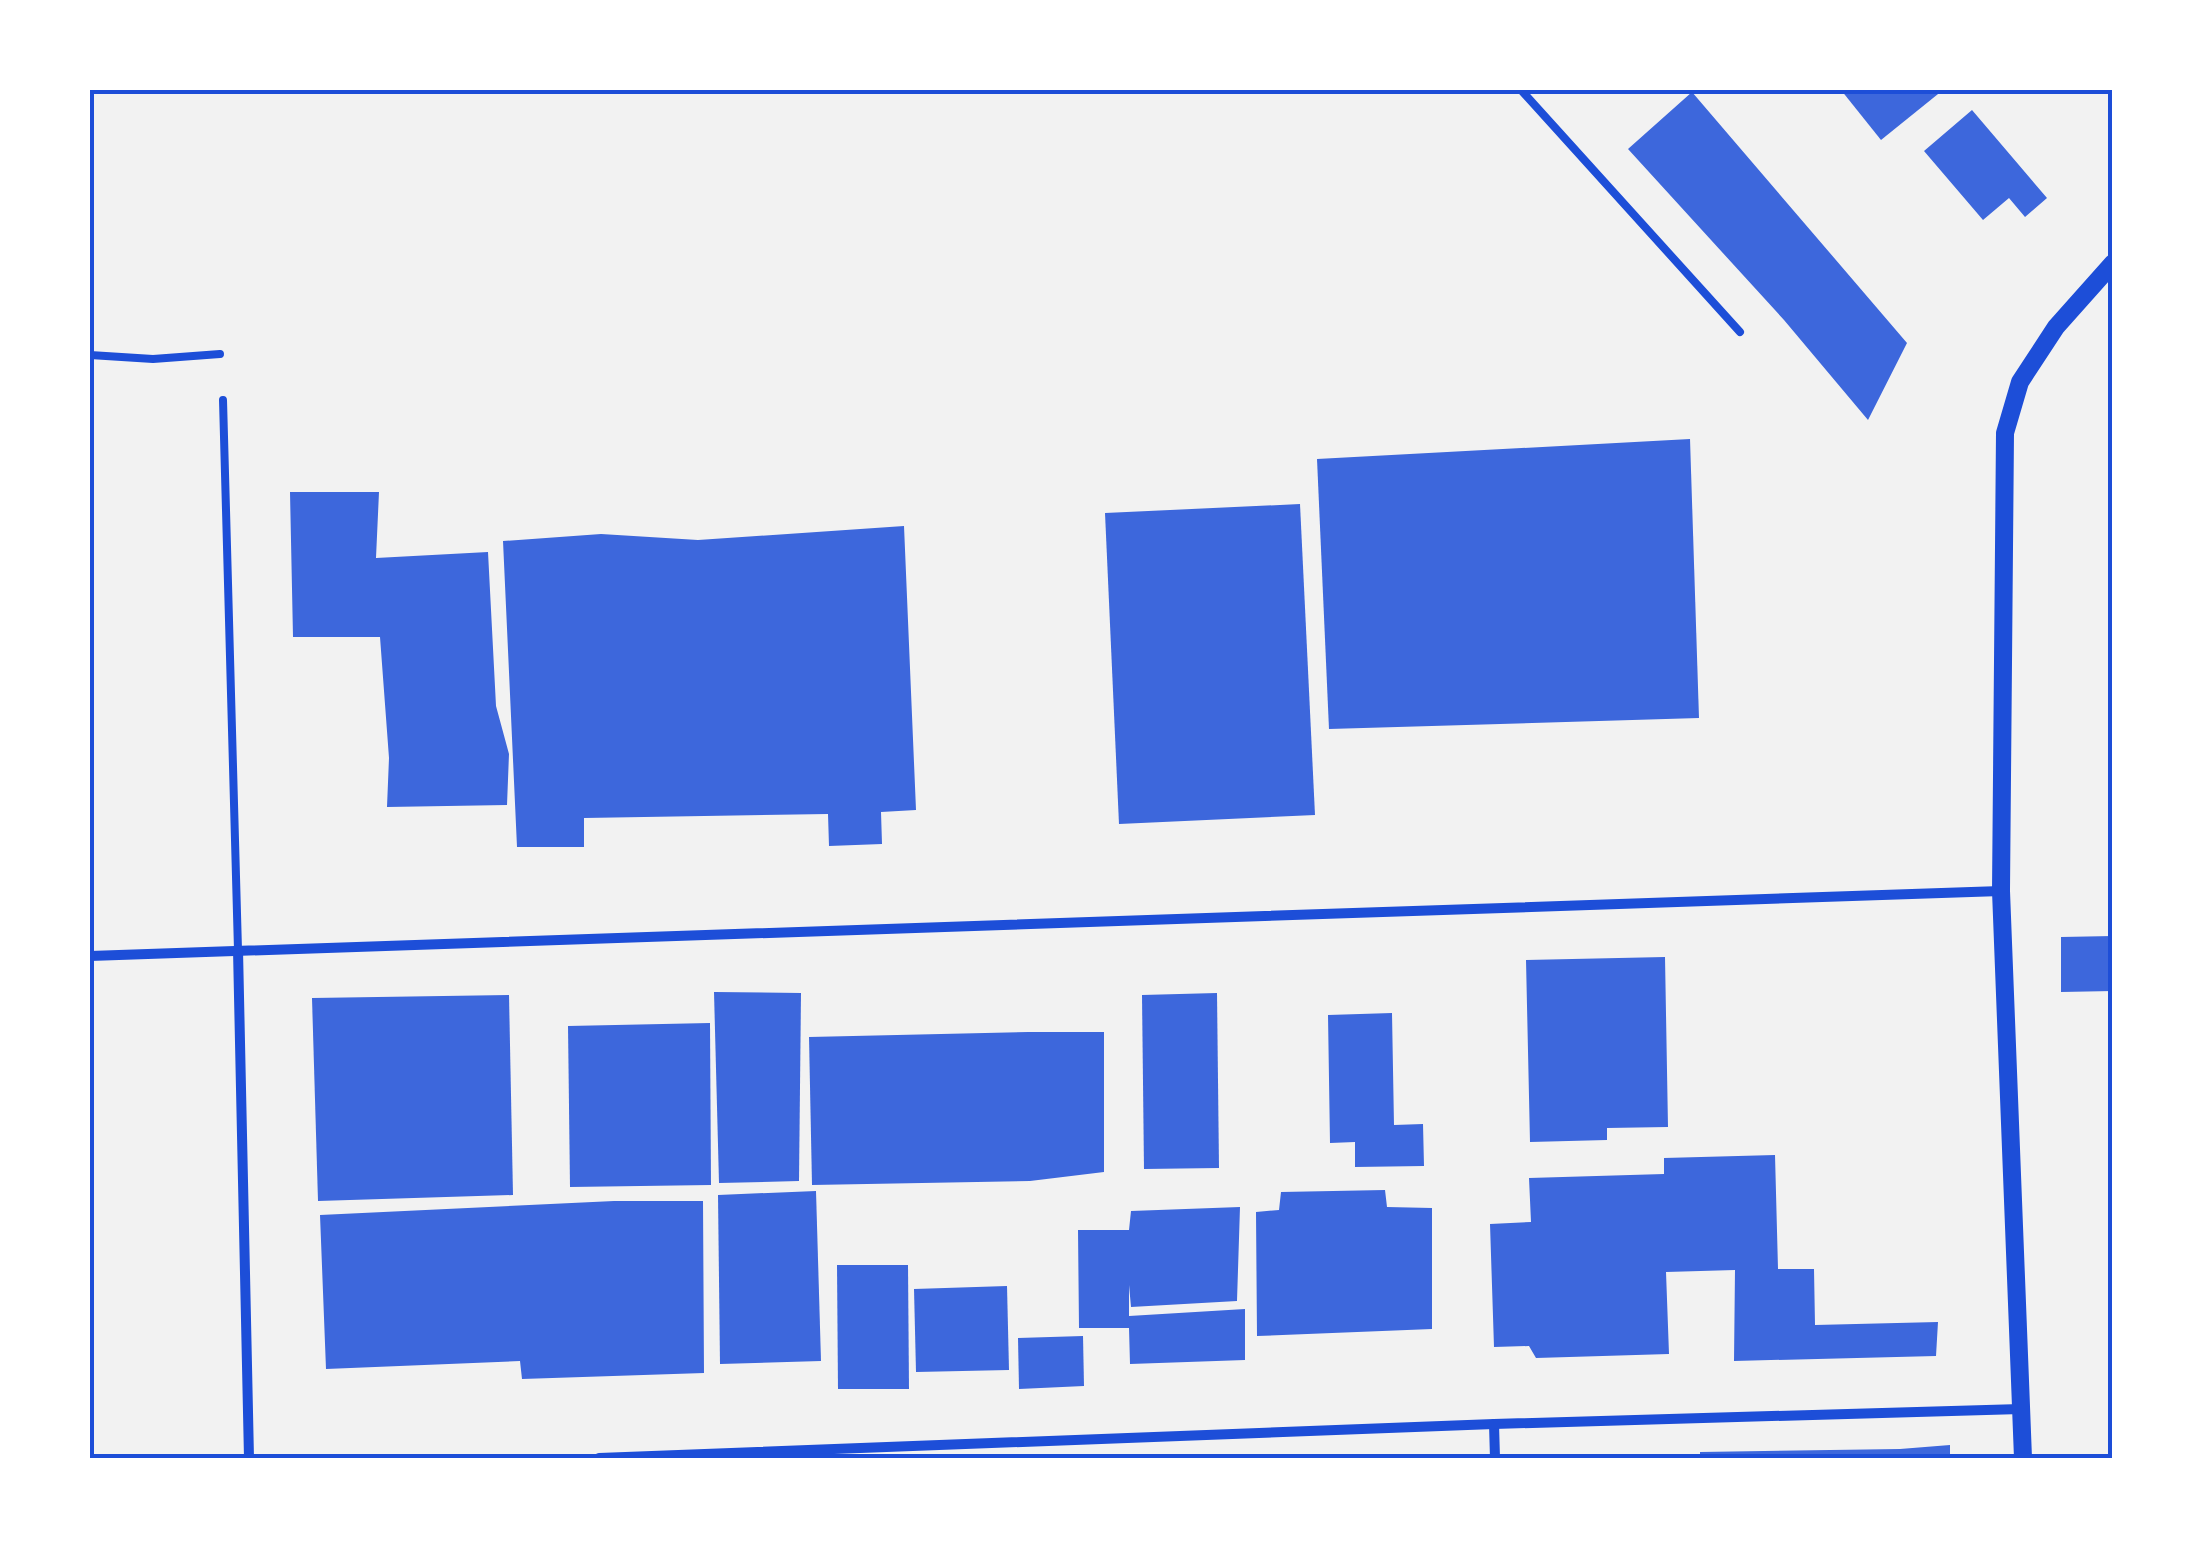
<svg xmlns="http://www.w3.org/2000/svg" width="2203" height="1548" viewBox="0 0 2203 1548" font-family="'Roboto Condensed',sans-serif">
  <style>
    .building { fill: #3d67dc }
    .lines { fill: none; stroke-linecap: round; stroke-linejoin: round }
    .service { stroke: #1d4ed8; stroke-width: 8 }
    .minor { stroke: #1d4ed8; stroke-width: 10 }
    .tertiary { stroke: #1d4ed8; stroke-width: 18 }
    .neatline { fill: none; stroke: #1d4ed8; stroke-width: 4 }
  </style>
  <rect width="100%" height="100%" fill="#f2f2f2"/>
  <g class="building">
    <path d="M1841,90H1943L1881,140Z"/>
    <path d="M1692,92L1907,343L1868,420L1784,320L1628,149Z"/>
    <path d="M1972,110L2047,198L2025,217L2009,198L1983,220L1924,151Z"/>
    <path d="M1690,439L1699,718L1329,729L1317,459Z"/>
    <path d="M290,492H379L376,558L488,552L496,706L509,754L507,805L387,807L389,758L380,637H293Z"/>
    <path d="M1300,504L1315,815L1119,824L1105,513Z"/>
    <path d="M904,526L916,810L881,812L882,844L829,846L828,814L584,818V847H517L503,541L601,534L698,540Z"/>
    <path d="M2113,936V991L2061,992V937Z"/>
    <path d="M1665,957L1668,1127L1607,1128V1140L1530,1142L1526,960Z"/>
    <path d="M714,992L801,993L799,1181L719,1183Z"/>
    <path d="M1217,993L1219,1168L1144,1169L1142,995Z"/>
    <path d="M509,995L513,1195L318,1201L312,998Z"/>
    <path d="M1392,1013L1394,1125L1423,1124L1424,1166L1355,1167V1142L1330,1143L1328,1015Z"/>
    <path d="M710,1023L711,1185L570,1187L568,1026Z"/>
    <path d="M1028,1032H1104V1172L1030,1181L812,1185L809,1037Z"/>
    <path d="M1775,1155L1778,1269H1814L1815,1325L1938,1322L1936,1356L1734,1361L1735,1270L1666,1272L1669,1354L1536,1358L1529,1346L1494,1347L1490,1224L1531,1222L1529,1178L1664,1174V1158Z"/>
    <path d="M1385,1190L1387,1207L1432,1208V1329L1257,1336L1256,1212L1279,1210L1281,1192Z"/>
    <path d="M816,1191L821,1361L720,1364L718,1195Z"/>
    <path d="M614,1201H703L704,1373L522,1379L520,1361L326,1369L320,1215Z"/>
    <path d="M1240,1207L1237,1301L1131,1307L1129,1285V1316L1245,1309V1360L1130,1364L1129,1328H1079L1078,1230H1129L1131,1211Z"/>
    <path d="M837,1265H908L909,1389H838Z"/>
    <path d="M1007,1286L1009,1370L916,1372L914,1289Z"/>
    <path d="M1083,1336L1084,1386L1019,1389L1018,1338Z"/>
    <path d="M1950,1445V1458H1700V1452L1900,1449Z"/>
  </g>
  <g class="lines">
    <g class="service">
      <path d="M1521,90L1740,332"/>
      <path d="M90,355L153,359L220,354"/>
      <path d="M223,400L238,950"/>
    </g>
    <g class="minor">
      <path d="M238,950L249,1458"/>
      <path d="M90,956L2001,891"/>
      <path d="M1494,1424L1495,1458"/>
      <path d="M599,1458L1494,1424L2021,1409"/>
    </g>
    <path class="tertiary" d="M2023,1458L2001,891L2005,433L2020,382L2056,327L2113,263"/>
  </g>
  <rect width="2203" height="1548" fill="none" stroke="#ffffff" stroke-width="185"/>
  <rect x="92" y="92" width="2018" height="1364" class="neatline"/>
</svg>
